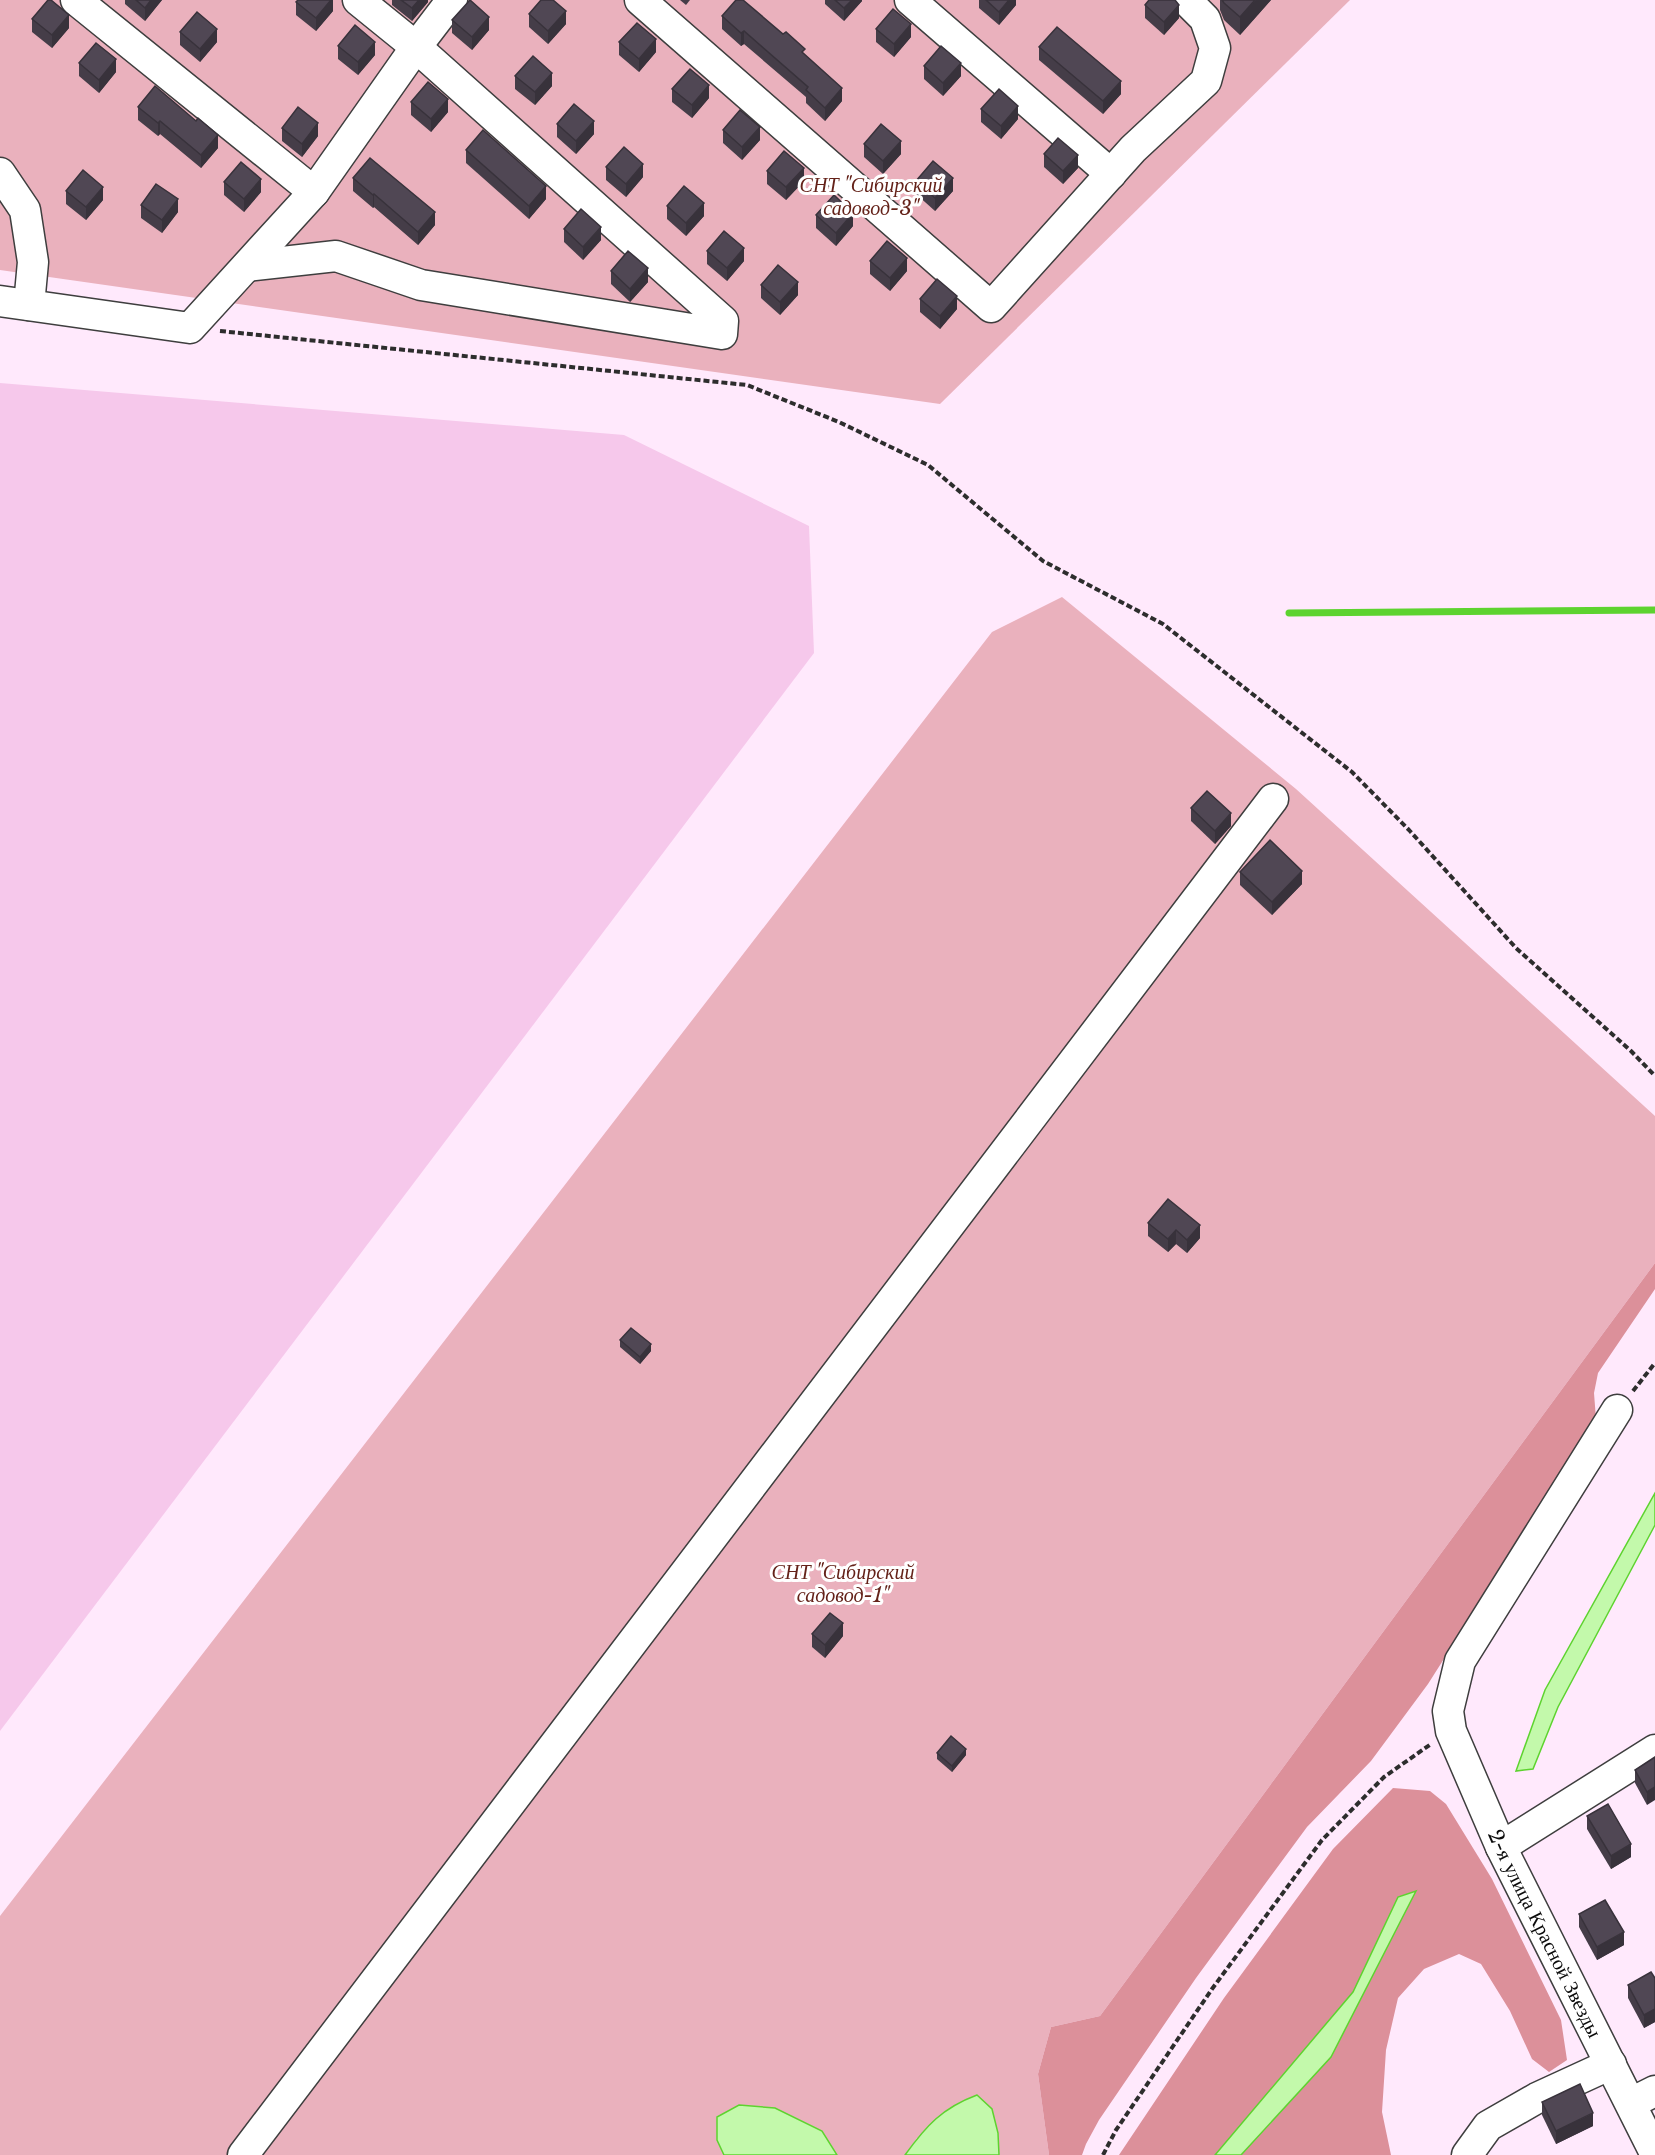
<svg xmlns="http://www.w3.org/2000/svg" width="1655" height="2155" viewBox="0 0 1655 2155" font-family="'Libre Baskerville',serif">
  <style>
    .farmland { fill: #f6c8eb }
    .green { fill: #eab1bd }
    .forest { fill: #dc909a }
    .water { fill: #c3f9ab; stroke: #5dd32f; stroke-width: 1.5 }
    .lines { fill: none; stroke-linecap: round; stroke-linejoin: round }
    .stream { stroke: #5dd32f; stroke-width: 7 }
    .minor-casing { stroke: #3e3e3e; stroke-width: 33 }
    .path { stroke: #2d2d2d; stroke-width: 4; stroke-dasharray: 6 3; stroke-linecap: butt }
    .minor { stroke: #fff; stroke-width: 30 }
    .wall { fill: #453d48 }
    .shaded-wall { fill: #38323b }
    .building { fill: #504754; stroke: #38323b; stroke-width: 1.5 }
    .labels { text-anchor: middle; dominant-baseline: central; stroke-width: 6; stroke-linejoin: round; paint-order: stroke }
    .park-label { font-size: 20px; font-style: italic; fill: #642219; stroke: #fff }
    .street-label { font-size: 20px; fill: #0b0b0b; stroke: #fff }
  </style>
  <rect width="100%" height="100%" fill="#ffe9fc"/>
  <path class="farmland" d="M0,383L624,435L809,526L814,653L0,1731Z"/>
  <g class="green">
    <path d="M0,0H1350L940,404L0,270Z"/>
    <path d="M1062,597L1296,789L1655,1116V1263L1100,2016L1051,2027L1038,2074L1049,2155H999L998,2133L917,2138L905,2155H837L822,2131L775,2108L717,2140L724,2155H0V1916L992,632Z"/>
  </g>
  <g class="forest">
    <path d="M1655,1263V1289L1598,1373L1594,1393L1596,1419L1428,1684L1371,1761L1307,1827L1196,1978L1099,2120L1086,2144L1082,2155H1049L1038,2074L1051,2027L1100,2016Z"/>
    <path d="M1393,1788L1430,1791L1446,1804L1492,1879L1561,2020L1567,2060L1549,2072L1532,2059L1510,2011L1481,1964L1459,1954L1424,1969L1398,1998L1386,2050L1382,2112L1391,2155H1119L1224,1998L1333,1849Z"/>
  </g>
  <g class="water">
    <path d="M1655,1493V1525L1558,1707L1533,1769L1516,1771L1545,1690Z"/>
    <path d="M1416,1891L1331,2057L1241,2155H1215L1353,1992L1398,1897Z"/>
    <path d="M977,2095L992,2109L998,2133L999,2155H905C926,2126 942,2108 977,2095Z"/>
    <path d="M739,2105L775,2108L822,2131L837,2155H724L717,2140V2117Z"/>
  </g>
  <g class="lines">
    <path class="stream" d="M1289,613L1655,610"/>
    <g class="minor-casing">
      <g id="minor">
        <path d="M76,0L314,192"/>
        <path d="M640,0L991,307L1133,149L1206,81L1215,48L1205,19L1186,0"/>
        <path d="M910,0L1111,174"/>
        <path d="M0,173L25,210L33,262L29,305"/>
        <path d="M247,266L336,256L421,285L722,334L723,321L416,47L358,0"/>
        <path d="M0,301L190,328L314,192L416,47L452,0"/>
        <path id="s1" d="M1617,1410L1460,1661L1448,1711L1451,1731L1501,1847L1655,2153"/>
        <path d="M1501,1847L1655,1750"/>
        <path d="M1631,2103L1655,2091"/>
        <path d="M243,2155L1273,799"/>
        <path d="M1467,2155L1488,2126L1537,2098L1611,2064"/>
      </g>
    </g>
    <g class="path">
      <path d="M220,331L747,385L839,422L928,465L1043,561L1163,624L1352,772L1409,830L1516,948L1631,1051L1655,1076"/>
      <path d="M1633,1391L1655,1363"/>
      <path d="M1103,2155L1116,2130L1212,1989L1322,1840L1384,1777L1431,1744"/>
    </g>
    <use href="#minor" class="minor"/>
  </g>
  <g class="wall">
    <path d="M125,0H162L145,21L125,4Z"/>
    <path d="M333,0V11L316,31L296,15V2Z"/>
    <path d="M392,0H428V2L412,21L392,5Z"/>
    <path d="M680,0H690L686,5Z"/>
    <path d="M825,0H862V1L844,21L825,4Z"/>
    <path d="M979,0H1016V5L999,25L979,8Z"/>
    <path d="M1220,0H1271L1240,35L1224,20L1220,10Z"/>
    <path d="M1145,5L1179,18L1164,35L1145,18Z"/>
    <path d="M529,14L566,24L548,44L529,27Z"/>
    <path d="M722,16L805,55L842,101L825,121L806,103V97L744,44L741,46L722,29Z"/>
    <path d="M32,19L69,28L52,48L32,32Z"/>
    <path d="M452,20L489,30L472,50L452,33Z"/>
    <path d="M876,29L911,37L894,57L876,42Z"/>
    <path d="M180,32L217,42L200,62L180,45Z"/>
    <path d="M619,42L656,52L639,72L619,55Z"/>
    <path d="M338,46L375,55L358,75L338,59Z"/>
    <path d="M1039,47L1121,94L1103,114L1039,60Z"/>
    <path d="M79,63L116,72L99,93L79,76Z"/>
    <path d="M924,66L961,76L943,96L924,79Z"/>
    <path d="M515,76L552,86L535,105L515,89Z"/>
    <path d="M672,89L709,98L692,118L672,102Z"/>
    <path d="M411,102L448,112L431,132L411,115Z"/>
    <path d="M138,107L218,148L201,168L160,134L158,136L138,120Z"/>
    <path d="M981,109L1018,119L1001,139L981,122Z"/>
    <path d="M557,124L594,134L576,154L557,137Z"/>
    <path d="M282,128L318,136L302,157L282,141Z"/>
    <path d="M723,130L760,140L742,160L723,143Z"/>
    <path d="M864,144L901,154L883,174L864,157Z"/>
    <path d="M466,150L546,199L529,219L466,163Z"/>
    <path d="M1044,154L1078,168L1063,184L1044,167Z"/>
    <path d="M606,167L643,177L626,197L606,180Z"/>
    <path d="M767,171L804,181L786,200L767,184Z"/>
    <path d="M353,178L435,225L418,245L374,207L373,208L353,191Z"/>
    <path d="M916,181L953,191L935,211L916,194Z"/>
    <path d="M224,182L261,192L244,212L224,195Z"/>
    <path d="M66,191L103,200L86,220L66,204Z"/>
    <path d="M141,205L178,212L162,233L141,218Z"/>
    <path d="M667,206L704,216L686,236L667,219Z"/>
    <path d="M816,215L853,226L836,246L816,228Z"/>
    <path d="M564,229L601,240L583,260L564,242Z"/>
    <path d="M707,251L744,261L727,281L707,264Z"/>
    <path d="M870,261L907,271L890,291L870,274Z"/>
    <path d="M611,271L648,282L630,302L611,284Z"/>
    <path d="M761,285L798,295L780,315L761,298Z"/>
    <path d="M920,299L957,309L940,329L920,312Z"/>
    <path d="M1191,808L1231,826L1215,844L1191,821Z"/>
    <path d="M1240,872L1302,884L1272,915L1240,885Z"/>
    <path d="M1148,1223L1200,1225V1238L1187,1253L1176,1244L1168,1252L1148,1236Z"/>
    <path d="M620,1340L651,1351L640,1364L620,1347Z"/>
    <path d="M812,1634L843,1636L825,1658L812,1647Z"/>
    <path d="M937,1753L966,1755L952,1772L937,1759Z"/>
    <path d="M1655,1757L1647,1805L1635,1783V1770Z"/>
    <path d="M1587,1816L1631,1857L1611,1869L1587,1829Z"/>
    <path d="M1579,1914L1624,1945L1597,1960L1579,1927Z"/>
    <path d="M1655,1978V2022L1644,2028L1628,1998V1985Z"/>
    <path d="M1542,2102L1593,2126L1556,2144L1542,2115Z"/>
  </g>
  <g class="shaded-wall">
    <path d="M151,0H162L145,21V8Z"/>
    <path d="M331,0H333V11L316,31V18Z"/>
    <path d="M419,0H428V2L412,21V8Z"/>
    <path d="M852,0H862V1L844,21V8Z"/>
    <path d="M1009,0H1016V5L999,25V12Z"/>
    <path d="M1256,0H1271L1240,35V17Z"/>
    <path d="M1179,5V18L1164,35V22Z"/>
    <path d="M566,11V24L548,44V31Z"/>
    <path d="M69,15V28L52,48V35Z"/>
    <path d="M489,17V30L472,50V37Z"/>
    <path d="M911,24V37L894,57V44Z"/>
    <path d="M217,29V42L200,62V49Z"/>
    <path d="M744,31V44L741,46V33Z"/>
    <path d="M656,39V52L639,72V59Z"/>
    <path d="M375,42V55L358,75V62Z"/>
    <path d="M116,59V72L99,93V80Z"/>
    <path d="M961,63V76L943,96V83Z"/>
    <path d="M552,73V86L535,105V92Z"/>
    <path d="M1121,81V94L1103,114V101Z"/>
    <path d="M709,85V98L692,118V105Z"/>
    <path d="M842,88V101L825,121V108Z"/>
    <path d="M448,99V112L431,132V119Z"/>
    <path d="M1018,106V119L1001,139V126Z"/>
    <path d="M160,121V134L158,136V123Z"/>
    <path d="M594,121V134L576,154V141Z"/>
    <path d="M318,123V136L302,157V144Z"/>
    <path d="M760,127V140L742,160V147Z"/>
    <path d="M218,135V148L201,168V155Z"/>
    <path d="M901,141V154L883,174V161Z"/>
    <path d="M1078,155V168L1063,184V171Z"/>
    <path d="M643,164V177L626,197V184Z"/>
    <path d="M804,168V181L786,200V187Z"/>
    <path d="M953,178V191L935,211V198Z"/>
    <path d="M261,179V192L244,212V199Z"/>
    <path d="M546,186V199L529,219V206Z"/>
    <path d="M103,187V200L86,220V207Z"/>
    <path d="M374,194V207L373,208V195Z"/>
    <path d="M178,199V212L162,233V220Z"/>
    <path d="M704,203V216L686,236V223Z"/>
    <path d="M435,212V225L418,245V232Z"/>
    <path d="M853,213V226L836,246V233Z"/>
    <path d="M601,227V240L583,260V247Z"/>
    <path d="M744,248V261L727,281V268Z"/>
    <path d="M907,258V271L890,291V278Z"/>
    <path d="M648,268V282L630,302V289Z"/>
    <path d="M798,282V295L780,315V302Z"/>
    <path d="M957,296V309L940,329V316Z"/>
    <path d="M1231,813V826L1215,844V831Z"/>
    <path d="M1302,871V884L1272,915V902Z"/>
    <path d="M1200,1225V1238L1187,1253V1240Z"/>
    <path d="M1176,1230V1244L1168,1252V1239Z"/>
    <path d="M651,1344V1351L640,1364V1357Z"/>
    <path d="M843,1623V1636L825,1658V1645Z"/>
    <path d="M966,1749V1755L952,1772V1766Z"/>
    <path d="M1655,1787V1800L1647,1805V1792Z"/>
    <path d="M1631,1844V1857L1611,1869V1856Z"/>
    <path d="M1624,1932V1945L1597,1960V1947Z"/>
    <path d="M1655,2009V2022L1644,2028V2015Z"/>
    <path d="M1593,2113V2126L1556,2144V2131Z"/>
  </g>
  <g class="building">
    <path d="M48,0H51L69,15L52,35L32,19Z"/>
    <path d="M136,0H151L145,8Z"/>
    <path d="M298,0H331L316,18L296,2Z"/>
    <path d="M401,0H419L412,8Z"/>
    <path d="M470,0L489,17L472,37L452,20Z"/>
    <path d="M541,0H553L566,11L548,31L529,14Z"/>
    <path d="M736,0H743L783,34L786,32L805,49L802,52L842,88L825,108L806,90L808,87L744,31L741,33L722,16Z"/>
    <path d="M835,0H852L844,8Z"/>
    <path d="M986,0H1009L999,12Z"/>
    <path d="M1149,0H1175L1179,5L1164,22L1145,5Z"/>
    <path d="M1222,0H1255L1240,17L1224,3Z"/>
    <path d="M893,9L911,24L894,44L876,29Z"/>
    <path d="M197,12L217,29L200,49L180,32Z"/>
    <path d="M637,23L656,39L639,59L619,42Z"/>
    <path d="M355,25L375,42L358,62L338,46Z"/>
    <path d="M1057,27L1121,81L1103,101L1039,47Z"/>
    <path d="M96,43L116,59L99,80L79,63Z"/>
    <path d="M941,46L961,63L943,83L924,66Z"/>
    <path d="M533,56L552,73L535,92L515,76Z"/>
    <path d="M690,69L709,85L692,105L672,89Z"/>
    <path d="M428,82L448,99L431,119L411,102Z"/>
    <path d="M155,86L196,121L198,118L218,135L201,155L160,121L158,123L138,107Z"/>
    <path d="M999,89L1018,106L1001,126L981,109Z"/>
    <path d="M574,104L594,121L576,141L557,124Z"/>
    <path d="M298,107L318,123L302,144L282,128Z"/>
    <path d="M740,110L760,127L742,147L723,130Z"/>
    <path d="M881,124L901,141L883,161L864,144Z"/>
    <path d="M483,130L546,186L529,206L466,150Z"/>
    <path d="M1058,138L1078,155L1063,171L1044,154Z"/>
    <path d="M624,147L643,164L626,184L606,167Z"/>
    <path d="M784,151L804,168L786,187L767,171Z"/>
    <path d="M370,158L435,212L418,232L374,194L373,195L353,178Z"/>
    <path d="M933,161L953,178L935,198L916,181Z"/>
    <path d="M241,162L261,179L244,199L224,182Z"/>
    <path d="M83,170L103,187L86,207L66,191Z"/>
    <path d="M156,184L178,199L162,220L141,205Z"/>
    <path d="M684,186L704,203L686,223L667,206Z"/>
    <path d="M834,195L853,213L836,233L816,215Z"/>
    <path d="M581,209L601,227L583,247L564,229Z"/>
    <path d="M724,231L744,248L727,268L707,251Z"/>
    <path d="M887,241L907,258L890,278L870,261Z"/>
    <path d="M628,251L648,268L630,289L611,271Z"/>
    <path d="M778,265L798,282L780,302L761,285Z"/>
    <path d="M937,279L957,296L940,316L920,299Z"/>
    <path d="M1207,791L1231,813L1215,831L1191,808Z"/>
    <path d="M1270,840L1302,871L1272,902L1240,872Z"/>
    <path d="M1168,1199L1200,1225L1187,1240L1176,1230L1168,1239L1148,1223Z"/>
    <path d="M631,1328L651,1344L640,1357L620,1340Z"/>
    <path d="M830,1613L843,1623L825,1645L812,1634Z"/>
    <path d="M951,1736L966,1749L952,1766L937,1753Z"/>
    <path d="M1655,1757V1787L1647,1792L1635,1770Z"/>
    <path d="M1608,1804L1631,1844L1611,1856L1587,1816Z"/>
    <path d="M1605,1900L1624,1932L1597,1947L1579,1914Z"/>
    <path d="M1651,1972L1655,1978V2009L1644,2015L1628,1985Z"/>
    <path d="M1580,2084L1593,2113L1556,2131L1542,2102Z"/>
  </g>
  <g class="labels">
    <g class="park-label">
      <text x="871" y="185">СНТ "Сибирский<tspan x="871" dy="23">садовод-3"</tspan></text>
      <text x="843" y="1572">СНТ "Сибирский<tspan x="843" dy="23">садовод-1"</tspan></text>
    </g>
    <g class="street-label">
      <text stroke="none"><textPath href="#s1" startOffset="591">2-я улица Красной Звезды</textPath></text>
    </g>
  </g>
</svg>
